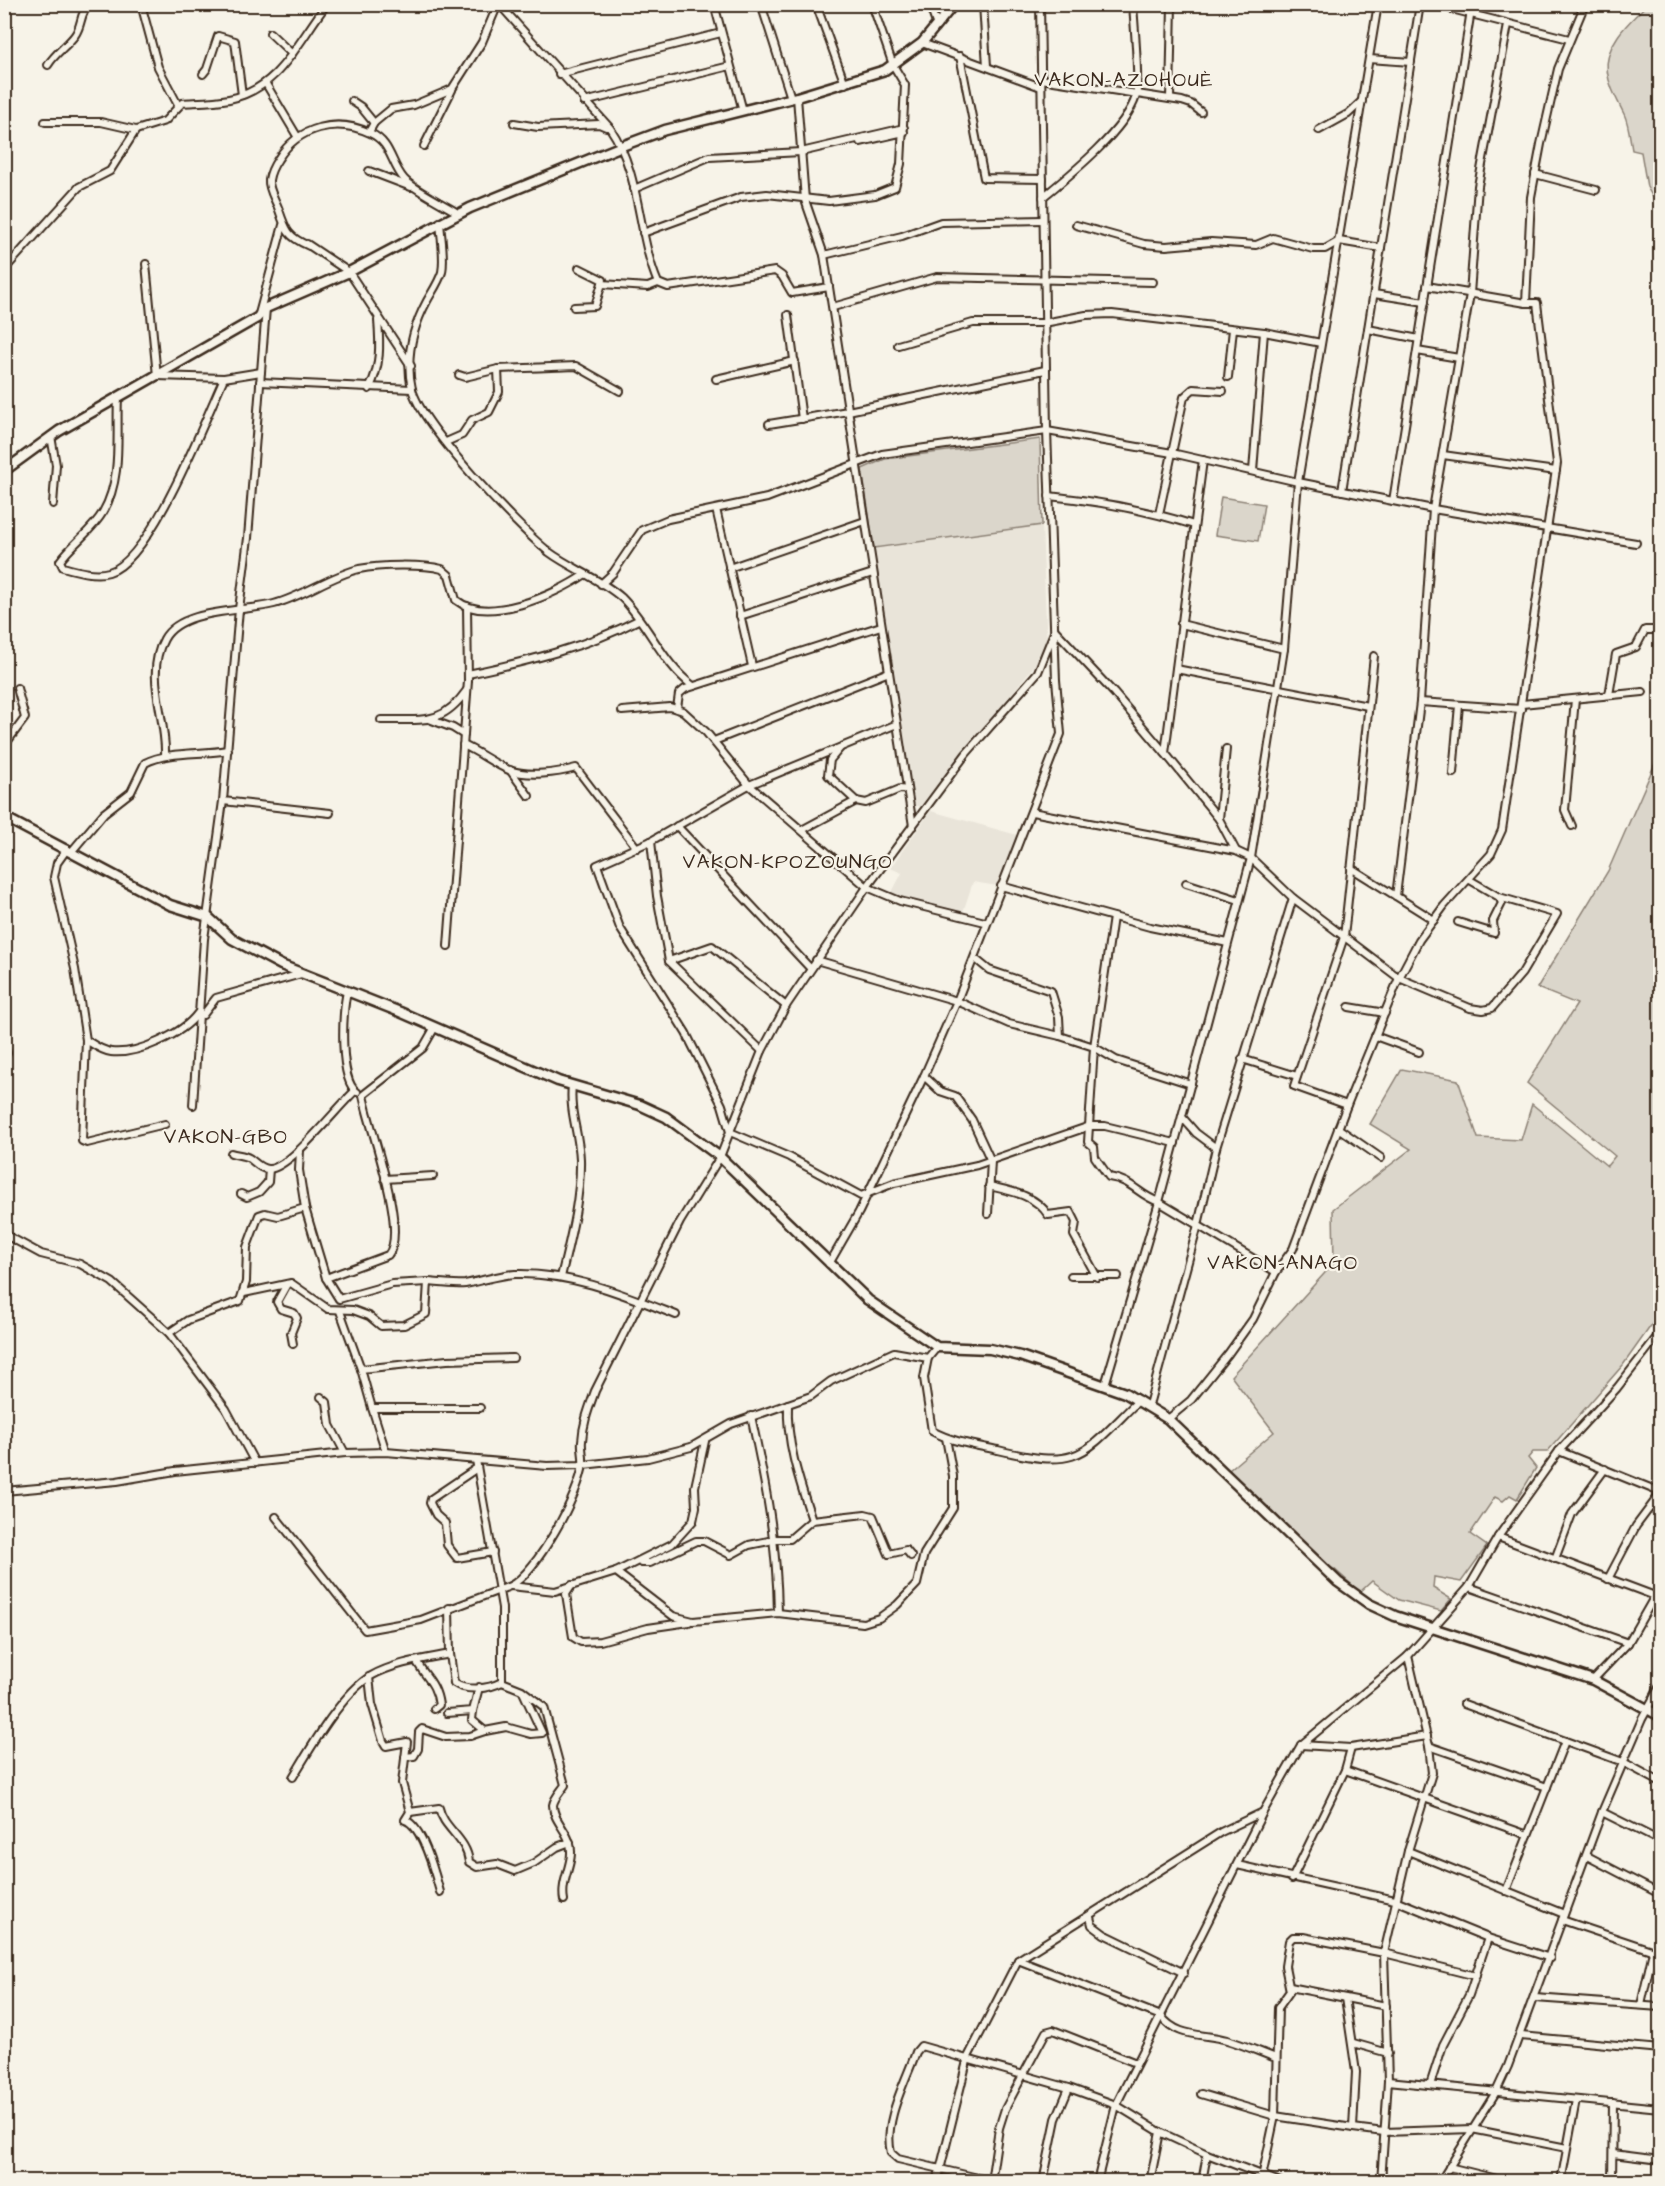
<svg xmlns="http://www.w3.org/2000/svg" width="1665" height="2186" viewBox="0 0 1665 2186" font-family="'Architects Daughter',sans-serif">
  <style>
    .built { fill: #e9e4d9 }
    .green { fill: #dbd6cb; stroke: #8b8074; stroke-width: 1.5 }
    .lines { fill: none; stroke-linecap: round; stroke-linejoin: round }
    .minor-casing { stroke: #3b2a1e; stroke-width: 10 }
    .major-casing { stroke: #3b2a1e; stroke-width: 13 }
    .minor { stroke: #f7f3e8; stroke-width: 6 }
    .major { stroke: #f7f3e8; stroke-width: 8 }
    .labels { text-anchor: middle; dominant-baseline: central; stroke-width: 4.5; stroke-linejoin: round; paint-order: stroke }
    .quarter-label { font-size: 20px; letter-spacing: 1.5px; fill: #3b2a1e; stroke: #f7f3e8 }
  </style>
  <rect width="100%" height="100%" fill="#f7f3e8"/>
  <filter id="ink" filterUnits="userSpaceOnUse"><feTurbulence type="fractalNoise" baseFrequency=".0167" numOctaves="2"/><feDisplacementMap in="SourceGraphic" scale="12" xChannelSelector="R" yChannelSelector="G"/><feConvolveMatrix kernelMatrix="1 2 1 2 8 2 1 2 1" color-interpolation-filters="sRGB"/></filter>
  <g filter="url(#ink)">
    <g class="built">
      <path d="M1042,525L1047,646L1043,655L920,806H915L874,548Z"/>
      <path d="M931,811L1017,835L997,886L973,882L963,912L891,894L902,873L890,868Z"/>
    </g>
    <g class="green">
      <path d="M1647,4L1660,5V210L1647,187L1641,152L1632,150C1630,139 1629,124 1624,114C1610,85 1597,66 1618,36C1626,24 1637,15 1647,4Z"/>
      <path d="M1040,439L1042,525L874,548L862,469L885,459Z"/>
      <path d="M1221,497L1264,504L1258,541L1215,535Z"/>
      <path d="M1660,752V1313L1623,1365L1547,1452H1533L1528,1458L1536,1468L1517,1499L1510,1495L1503,1501L1495,1497L1470,1534L1487,1546L1461,1582L1434,1577L1433,1588L1451,1599L1441,1611L1399,1600L1372,1581L1360,1592L1334,1569L1326,1566L1229,1470L1274,1432L1231,1376L1334,1263L1333,1209L1411,1149L1370,1124L1402,1069L1458,1080L1478,1138L1521,1140L1532,1104L1607,1166L1615,1156L1527,1083L1577,1004L1537,988L1608,871Z"/>
    </g>
    <g class="lines">
      <g class="minor-casing">
        <g id="minor">
          <path d="M70,4H77"/>
          <path d="M141,4L158,67L178,105"/>
          <path d="M499,4L610,128C641,173 637,234 658,283L668,287L775,271L782,276L792,293L829,287"/>
          <path d="M714,4L743,111"/>
          <path d="M761,4L791,98"/>
          <path d="M816,4L845,84"/>
          <path d="M929,4L937,26"/>
          <path d="M983,4L987,66"/>
          <path d="M1432,4L1569,39"/>
          <path d="M270,33L292,54"/>
          <path d="M922,43L1041,87"/>
          <path d="M960,56L984,178L1043,179"/>
          <path d="M1369,59L1411,62"/>
          <path d="M48,65C55,53 67,46 75,35C83,24 79,12 91,4"/>
          <path d="M203,74L207,69L218,36L235,41L242,95"/>
          <path d="M559,74L721,33"/>
          <path d="M1041,79L1182,101L1191,104L1201,112"/>
          <path d="M266,84L297,136"/>
          <path d="M797,97L805,200L824,255L913,826"/>
          <path d="M1170,99L1172,4"/>
          <path d="M352,101L361,107L374,123"/>
          <path d="M584,102L730,66"/>
          <path d="M45,122H101L136,130"/>
          <path d="M514,123L538,127L599,124L606,127"/>
          <path d="M1319,130L1348,114L1362,101"/>
          <path d="M369,132L374,123L391,109L414,105L452,89L482,42L498,4"/>
          <path d="M860,142L904,132"/>
          <path d="M424,146L452,90"/>
          <path d="M369,171L411,187"/>
          <path d="M1535,174L1596,190"/>
          <path d="M634,189L709,157L801,152L904,128"/>
          <path d="M1043,197C1070,175 1126,130 1136,96C1140,84 1134,22 1133,4"/>
          <path d="M440,222C441,238 445,257 442,272C439,282 432,292 427,301C413,327 405,358 412,389C421,425 518,528 549,552C572,569 601,579 622,598C649,625 662,663 693,686"/>
          <path d="M1076,225L1144,244L1166,246L1211,242L1256,245L1273,238L1313,249H1325L1339,241L1381,248"/>
          <path d="M643,233L741,197L767,194L829,201L875,195L895,187L901,164L905,85L893,65L872,4"/>
          <path d="M307,244L349,272L411,366"/>
          <path d="M309,246C288,237 286,231 279,210C276,201 268,189 269,180C270,173 274,165 278,159C298,127 336,117 370,133C392,143 390,163 404,179C413,189 445,205 458,213"/>
          <path d="M824,255L902,236L941,222L1043,220"/>
          <path d="M146,264L157,376L224,378L261,372"/>
          <path d="M4,270L79,187L110,171L136,130L165,121L182,103C197,102 214,102 229,99C280,89 298,41 327,4"/>
          <path d="M602,284L648,287L658,283"/>
          <path d="M1427,286L1526,303"/>
          <path d="M1374,294L1425,302"/>
          <path d="M574,307L595,306L603,280L579,268"/>
          <path d="M833,307L937,277L1153,282"/>
          <path d="M259,314L283,225"/>
          <path d="M788,315L802,419"/>
          <path d="M1368,329L1419,339"/>
          <path d="M898,345L973,323H1044L1086,315L1112,314L1264,332L1321,343"/>
          <path d="M1417,351L1459,358"/>
          <path d="M459,375L465,377L498,369L576,366L620,391"/>
          <path d="M1228,377L1233,329"/>
          <path d="M716,379L795,361"/>
          <path d="M260,382L412,389"/>
          <path d="M369,389C381,366 380,345 378,320"/>
          <path d="M118,397C116,434 123,478 103,512C92,531 73,543 60,561L63,567C77,571 95,576 109,572C151,561 205,419 224,378"/>
          <path d="M769,424L848,411L1045,370"/>
          <path d="M51,436L56,465L53,504"/>
          <path d="M446,442L462,435L472,420L489,412L499,392L498,369"/>
          <path d="M4,451L11,466"/>
          <path d="M1443,455L1556,471"/>
          <path d="M1253,471L1264,332"/>
          <path d="M1342,491L1420,4"/>
          <path d="M1049,496C1099,501 1146,510 1194,525"/>
          <path d="M1393,501L1472,4"/>
          <path d="M716,509L752,666"/>
          <path d="M1159,514L1184,397L1193,389L1223,391"/>
          <path d="M729,568L865,521"/>
          <path d="M601,584L613,573L642,530L668,519L767,498L882,454L1047,431L1172,453L1298,482L1433,509L1636,543"/>
          <path d="M740,616L873,573"/>
          <path d="M1181,624L1284,649"/>
          <path d="M1176,669L1368,706"/>
          <path d="M468,674C525,662 587,647 638,620"/>
          <path d="M1609,695L1616,654L1636,647L1645,630H1660"/>
          <path d="M1420,702L1521,709"/>
          <path d="M1522,704L1643,692"/>
          <path d="M677,708L679,694L685,689L881,626"/>
          <path d="M622,711L670,707L683,711L706,732L749,785L867,887L900,901L985,922"/>
          <path d="M429,719L453,728L464,735"/>
          <path d="M381,720C421,719 441,727 467,690"/>
          <path d="M897,724L749,785L651,841L597,865L620,928L686,1033L722,1105L730,1132L789,1157L861,1196L894,1183L977,1165L1090,1126H1105L1175,1143"/>
          <path d="M714,741L889,672"/>
          <path d="M463,745C479,752 494,764 509,770C529,777 557,773 576,768L637,848"/>
          <path d="M4,746L25,718L17,688"/>
          <path d="M840,748L830,760L828,775L856,801"/>
          <path d="M1165,753L1203,460"/>
          <path d="M165,756C167,719 144,675 164,639C181,608 244,612 274,604C304,596 330,576 359,569C379,565 422,564 442,569L449,575L456,600C487,625 555,595 584,575"/>
          <path d="M510,770L529,796"/>
          <path d="M1453,773L1459,705"/>
          <path d="M223,801L330,813"/>
          <path d="M1032,812L1236,851"/>
          <path d="M1219,819L1226,749"/>
          <path d="M677,826L810,968"/>
          <path d="M1572,826L1565,810L1575,699"/>
          <path d="M802,830L856,801L866,803L900,789L907,790"/>
          <path d="M651,841L657,896L669,961L762,1051"/>
          <path d="M67,849L57,863L54,877L75,969L86,1040L82,1141L87,1143L165,1124"/>
          <path d="M72,851L104,813L131,792L145,763C168,751 201,755 228,750"/>
          <path d="M1351,868L1434,920"/>
          <path d="M1186,883L1239,900"/>
          <path d="M1001,886L1150,927L1228,943"/>
          <path d="M1396,896L1420,702L1433,509L1470,294L1478,186L1508,25"/>
          <path d="M1113,917L1094,1047L1116,1060L1191,1084"/>
          <path d="M1458,922L1494,933L1493,921L1502,903L1499,897"/>
          <path d="M448,946L468,681L467,606"/>
          <path d="M816,960L957,1001L1009,1024L1060,1036"/>
          <path d="M669,961L712,946L786,1006"/>
          <path d="M978,961L989,970L1051,991L1059,1017L1060,1036L1094,1047L1088,1142L1094,1147L1095,1157L1109,1177C1132,1180 1138,1195 1159,1202L1276,1272"/>
          <path d="M347,992C342,1011 339,1081 357,1092"/>
          <path d="M1349,1007L1385,1013"/>
          <path d="M1375,1036L1419,1052"/>
          <path d="M86,1040C94,1045 102,1051 111,1052C137,1055 183,1034 198,1013L203,1015L216,998L301,974"/>
          <path d="M4,1042L7,1053L4,1060"/>
          <path d="M1242,1059L1297,1076"/>
          <path d="M924,1076L940,1091L955,1096L972,1120L991,1161L988,1214"/>
          <path d="M193,1105L204,939L223,801L239,609L248,538L266,308"/>
          <path d="M1347,1105L1294,1086L1344,937L1374,656"/>
          <path d="M1182,1117L1196,1133L1216,1148"/>
          <path d="M1338,1128L1381,1158"/>
          <path d="M231,1153C237,1155 244,1155 249,1158C255,1162 261,1170 269,1169C291,1168 337,1107 355,1091"/>
          <path d="M385,1179L433,1176"/>
          <path d="M989,1186C1010,1191 1036,1195 1048,1215L1071,1212L1076,1222L1074,1235L1097,1277"/>
          <path d="M241,1194L247,1197L259,1192L268,1182L269,1169"/>
          <path d="M305,1208L326,1278"/>
          <path d="M4,1234L41,1254L80,1264L112,1282L169,1333L188,1320L240,1301L246,1282L247,1247L259,1215L265,1213L278,1216L305,1208L299,1170L300,1150"/>
          <path d="M829,1264L859,1212L924,1076L957,1001L1061,734L1056,680L1047,431L1040,4"/>
          <path d="M1071,1276H1118"/>
          <path d="M561,1277C570,1239 581,1198 580,1159C579,1133 569,1112 572,1086"/>
          <path d="M428,1282L392,1284L339,1299L326,1278L388,1255C409,1231 369,1128 363,1095L423,1048L435,1027"/>
          <path d="M287,1284L277,1302L281,1309L294,1313L297,1318L291,1333L293,1344"/>
          <path d="M244,1293L291,1283L328,1309L353,1310L369,1316L381,1326L404,1325L426,1314L428,1282C440,1283 453,1285 465,1284C482,1281 498,1275 515,1274C571,1272 625,1295 676,1315"/>
          <path d="M340,1311L361,1369L447,1360L513,1358"/>
          <path d="M169,1333L226,1409L255,1463"/>
          <path d="M928,1358L924,1378L932,1431C952,1442 975,1445 998,1450C1081,1470 1082,1456 1139,1400"/>
          <path d="M361,1369L372,1408"/>
          <path d="M1105,1385L1159,1202L1251,858L1284,649L1298,482L1378,4"/>
          <path d="M321,1397L327,1402L330,1425L345,1453"/>
          <path d="M788,1404C786,1443 800,1483 812,1520"/>
          <path d="M1149,1405L1198,1225L1216,1148L1293,898"/>
          <path d="M751,1416C766,1485 777,1542 778,1613"/>
          <path d="M1168,1419L1191,1400L1228,1354L1253,1319L1276,1272L1293,1249L1347,1105L1399,978L1419,940L1444,906L1491,854L1502,830L1557,463L1537,303H1526L1531,197L1541,144L1558,69L1585,4"/>
          <path d="M1559,1451L1660,1492"/>
          <path d="M386,1452L372,1408H480"/>
          <path d="M476,1460L502,1608V1682L522,1690L544,1707L565,1785C561,1791 554,1798 553,1805C553,1820 567,1830 570,1844C575,1862 560,1880 564,1900"/>
          <path d="M477,1468L431,1499L430,1503L436,1515L445,1523L447,1545L457,1558L493,1552"/>
          <path d="M4,1491L117,1481L175,1471L345,1453L386,1452L547,1466L583,1465L648,1458L691,1447L731,1424L811,1396L831,1381L894,1352L928,1358L937,1347"/>
          <path d="M276,1517L365,1630L421,1620L510,1586C536,1574 580,1493 583,1464C584,1457 581,1448 582,1441C583,1423 589,1408 595,1391L680,1222L720,1157L762,1051L786,1006L867,887L966,754L1038,672L1055,630L1114,693L1165,753L1219,819L1236,851L1251,858L1293,898L1399,978L1470,1008L1483,1010L1492,1008L1522,973L1557,914L1499,897L1470,880"/>
          <path d="M1498,1537L1655,1596"/>
          <path d="M775,1539H790L812,1520L865,1514L873,1516L889,1554L906,1550L911,1556"/>
          <path d="M1555,1559L1572,1514L1605,1469"/>
          <path d="M641,1563H650L696,1541H704L731,1555L749,1545L769,1541"/>
          <path d="M616,1572L673,1616L693,1621L778,1613L863,1623L879,1618L897,1605L917,1584L924,1554L953,1508V1476L946,1438"/>
          <path d="M1608,1579L1636,1526L1660,1494"/>
          <path d="M572,1585L566,1594L573,1637L581,1642L600,1641L648,1628L689,1622"/>
          <path d="M511,1586L555,1591L616,1572L672,1544L693,1521L696,1507L695,1487L705,1441"/>
          <path d="M1469,1587L1628,1643"/>
          <path d="M450,1654L454,1683C467,1692 488,1689 502,1682"/>
          <path d="M417,1662C426,1678 436,1683 439,1705L434,1709"/>
          <path d="M369,1677L372,1704L383,1741L386,1746L407,1742L402,1783L410,1812L405,1820C423,1826 435,1874 440,1892"/>
          <path d="M1593,1680L1628,1643L1660,1587"/>
          <path d="M1464,1704L1623,1762L1660,1782"/>
          <path d="M473,1711L472,1720L485,1731L506,1727L531,1734L542,1733L523,1692"/>
          <path d="M447,1713L473,1711L479,1687"/>
          <path d="M1301,1745L1351,1748L1427,1736"/>
          <path d="M1429,1746L1547,1787"/>
          <path d="M405,1757L414,1756L418,1749L419,1732L422,1729L446,1737L470,1736L485,1731"/>
          <path d="M1345,1770L1528,1835"/>
          <path d="M293,1777C310,1749 342,1693 371,1676C394,1663 424,1659 450,1654L449,1608"/>
          <path d="M410,1812L439,1808C443,1828 467,1839 469,1862L477,1867L497,1864L515,1871L534,1863L557,1847L570,1842"/>
          <path d="M1602,1812L1660,1841"/>
          <path d="M1408,1851L1564,1914"/>
          <path d="M1587,1856L1660,1894"/>
          <path d="M1237,1865L1395,1900L1488,1938L1550,1958"/>
          <path d="M1292,1879L1345,1770L1351,1748"/>
          <path d="M1506,1891L1565,1741"/>
          <path d="M1090,1917L1092,1925L1104,1934L1184,1973"/>
          <path d="M1562,1920L1660,1953"/>
          <path d="M1018,1960L1161,2016C1177,2038 1203,2033 1227,2040C1244,2045 1260,2052 1276,2058"/>
          <path d="M1290,1987L1386,2006"/>
          <path d="M1345,1998L1356,2072L1353,2128"/>
          <path d="M1535,1998L1660,2007"/>
          <path d="M1641,2005L1653,1951"/>
          <path d="M1521,2036L1660,2049"/>
          <path d="M1353,2043L1388,2053"/>
          <path d="M1388,2081L1660,2108"/>
          <path d="M1430,2085L1443,2045L1469,1995L1488,1938"/>
          <path d="M1201,2094L1275,2116L1353,2128L1384,2132L1472,2129L1567,2148"/>
          <path d="M1613,2154L1660,2160"/>
          <path d="M1449,2167L1509,2182"/>
          <path d="M937,2182L968,2057L1018,1960L1221,1832L1261,1813"/>
          <path d="M991,2182L999,2128L1005,2109L1046,2032L1053,2030L1136,2063"/>
          <path d="M995,2182L898,2159L891,2153C883,2121 906,2081 916,2052L921,2046L1069,2088L1116,2105L1160,2132L1207,2154L1280,2182"/>
          <path d="M1043,2182L1056,2119L1069,2088"/>
          <path d="M1097,2182L1116,2105L1263,1812L1301,1745L1408,1656L1469,1587L1498,1537L1559,1451L1617,1388L1660,1333"/>
          <path d="M1150,2182L1160,2132"/>
          <path d="M1202,2182L1207,2154"/>
          <path d="M1261,2182L1275,2116L1278,2008L1290,1991L1285,1966L1289,1941L1293,1937H1303L1384,1953L1476,1976"/>
          <path d="M1381,2182L1388,2081L1384,1953L1408,1851L1432,1773L1429,1746L1408,1656"/>
          <path d="M1440,2182L1496,2092L1508,2066L1602,1812L1642,1719L1660,1686"/>
          <path d="M1561,2182L1576,2100"/>
          <path d="M1612,2182L1613,2103"/>
        </g>
      </g>
      <g class="major-casing">
        <g id="major">
          <path d="M4,471L59,431L257,318L266,308L349,272L470,208L622,146L665,130L797,97L885,70L922,43L954,4"/>
          <path d="M4,817L170,905L208,917L232,939L281,965L400,1012L558,1081L640,1105L666,1117L720,1157L868,1300L937,1347L990,1349L1020,1356L1125,1393L1168,1419L1338,1582L1369,1604L1395,1616L1593,1680L1660,1716"/>
        </g>
      </g>
      <use href="#minor" class="minor"/>
      <use href="#major" class="major"/>
    </g>
  </g>
  <g class="labels">
    <g class="quarter-label">
      <text x="1124" y="80">VAKON-AZOHOUÈ</text>
      <text x="788" y="862">VAKON-KPOZOUNGO</text>
      <text x="226" y="1137">VAKON-GBO</text>
      <text x="1283" y="1263">VAKON-ANAGO</text>
    </g>
  </g>
  <rect width="1665" height="2186" fill="none" stroke="#f7f3e8" stroke-width="24"/>
  <rect x="12" y="12" width="1641" height="2162" fill="none" stroke="#3b2a1e" stroke-width="2" filter="url(#ink)"/>
</svg>
